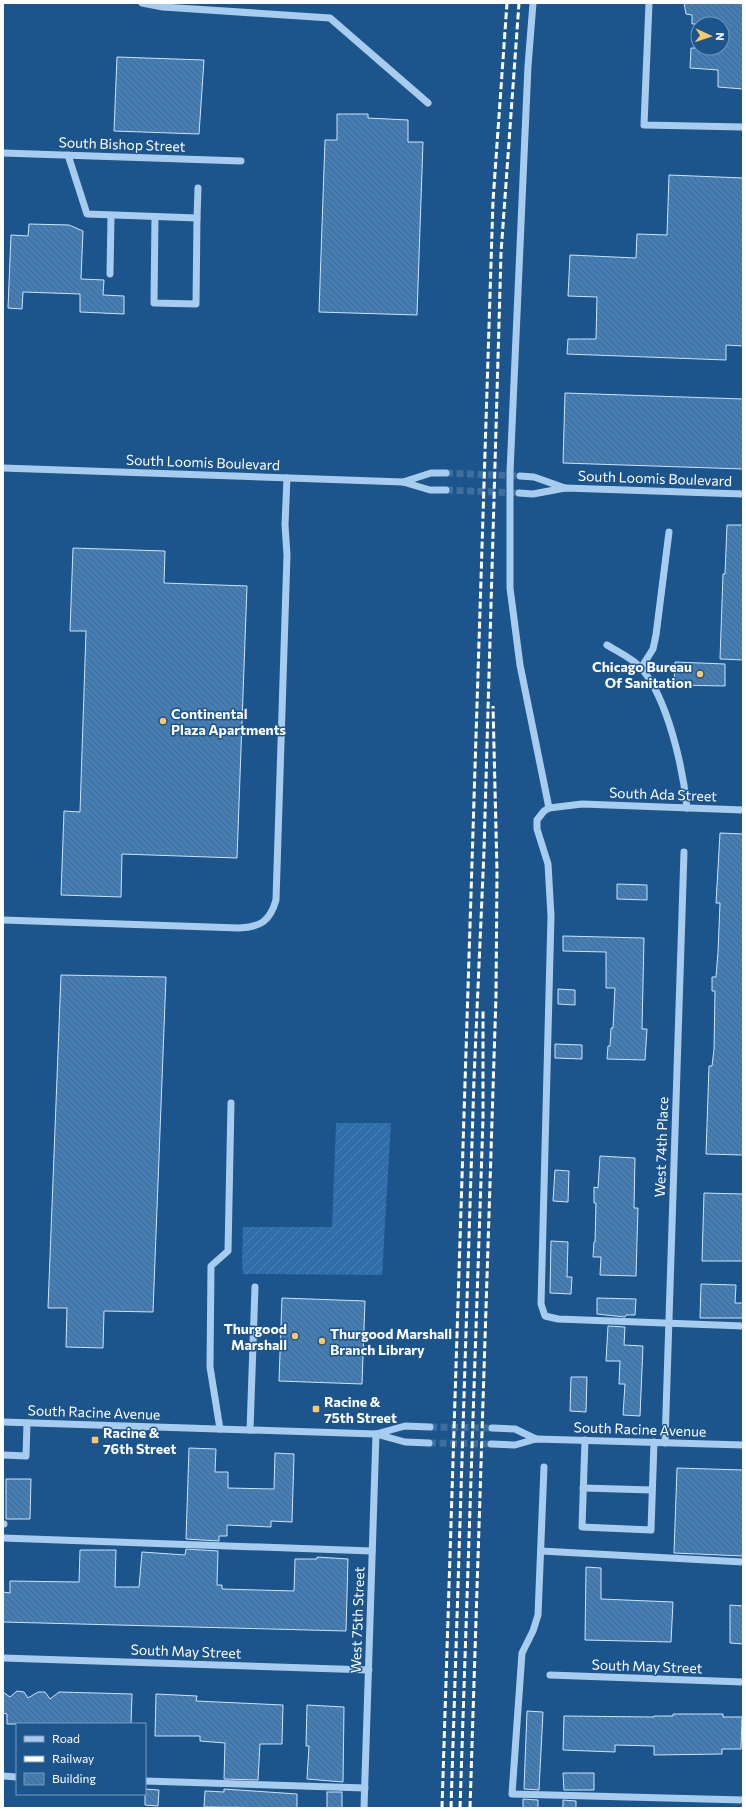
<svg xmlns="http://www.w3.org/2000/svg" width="746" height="1811" viewBox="0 0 746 1811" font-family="Commissioner,sans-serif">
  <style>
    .garden { fill: url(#garden-furrows) }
    .building { fill: url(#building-back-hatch); stroke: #cde4f9 }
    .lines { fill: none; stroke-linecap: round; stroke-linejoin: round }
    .minor-tunnel { stroke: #3e6e9d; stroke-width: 7; stroke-dasharray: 7 3.5; stroke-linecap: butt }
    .minor { stroke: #a8cced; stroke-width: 7 }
    .rail { stroke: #fff; stroke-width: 3; stroke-dasharray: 7 3; stroke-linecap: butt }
    .poi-dot { fill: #fdc765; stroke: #1c548c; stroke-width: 1.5 }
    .labels { text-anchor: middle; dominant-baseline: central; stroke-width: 3; stroke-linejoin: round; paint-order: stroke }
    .street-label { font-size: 14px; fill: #fff; stroke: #1c548c }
    .poi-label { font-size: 14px; font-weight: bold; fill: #fff; stroke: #1c548c; text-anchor: start }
  </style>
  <defs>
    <pattern id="garden-furrows" width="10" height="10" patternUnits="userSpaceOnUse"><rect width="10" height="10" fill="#2f6eaa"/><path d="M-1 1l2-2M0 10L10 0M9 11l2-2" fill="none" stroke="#4e84b7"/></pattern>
    <pattern id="building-back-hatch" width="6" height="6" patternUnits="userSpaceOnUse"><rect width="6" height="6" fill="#447eb4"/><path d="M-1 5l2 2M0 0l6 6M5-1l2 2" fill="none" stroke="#486885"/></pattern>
  </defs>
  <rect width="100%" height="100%" fill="#1c548c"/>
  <path class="garden" d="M336,1123H391L382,1275L243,1274L242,1262L243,1227H332Z"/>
  <g class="building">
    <path d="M684,3H743V89L718,87V70L690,68L691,48H722V24H692V15L686,14Z"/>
    <path d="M117,57L204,60L199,134L114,131Z"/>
    <path d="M337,114H368V118L408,120V142H423L417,315L319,312L325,140H337Z"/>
    <path d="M669,175L743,178V346L726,345V360L567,354L568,339H596L597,297L568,296L570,255L636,258L637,234L667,235Z"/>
    <path d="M29,224L69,225L83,231L81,279L104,280L103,295L124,296V314L80,312V294L23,292L22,309L8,308L11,235L28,236Z"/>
    <path d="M565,393L743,399V469L563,463Z"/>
    <path d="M727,525H743V660L720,659L723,574H725Z"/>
    <path d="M73,548L165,551L164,583L247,586L237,858L122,854L121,897L61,895L64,811L80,812L86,631H70Z"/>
    <path d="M675,662L725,664V686L674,685Z"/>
    <path d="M720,833L743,834V1155L706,1154L709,1066H712L714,1049L715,991H712V977H716L718,952L720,903H716Z"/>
    <path d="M617,884L647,885V900L617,899Z"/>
    <path d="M563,936L644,938L642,1029H647L645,1060L607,1059L608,1046H610L611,1028H613L615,988H606V952L563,951Z"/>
    <path d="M61,975L166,977L153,1312L104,1311L103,1348L66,1347L67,1308H48Z"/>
    <path d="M558,989L575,990V1005L558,1004Z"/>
    <path d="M555,1044L582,1045V1059L555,1058Z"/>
    <path d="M600,1156L635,1158L634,1208H638L636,1276L600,1275L601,1257H593L594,1242H595L596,1203H594V1187L598,1188Z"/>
    <path d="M555,1170L569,1171L568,1202L553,1201Z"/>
    <path d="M704,1193L743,1194V1261H702Z"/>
    <path d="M551,1241L568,1242L567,1277H572L571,1294L550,1293Z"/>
    <path d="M701,1284L736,1285L735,1303H743V1318H700Z"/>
    <path d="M282,1298L365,1301L362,1384L279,1381Z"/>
    <path d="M597,1298L636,1299L635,1315H626L625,1317L597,1314Z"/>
    <path d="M608,1326L625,1327L624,1345L643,1346L640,1416L623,1415L625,1384H619L620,1361H606Z"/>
    <path d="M571,1377H587L586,1412L570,1411Z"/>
    <path d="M189,1448L216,1449L215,1472H228V1488L274,1489L275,1453L294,1454L292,1522L271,1521V1527L227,1525V1536H219V1541L186,1539Z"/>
    <path d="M677,1468L743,1470V1556L674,1553Z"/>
    <path d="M6,1479H31L30,1519H6Z"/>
    <path d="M186,1549L218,1551L217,1585H222V1589L294,1591L295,1559H317V1557L348,1559L346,1631L3,1622V1592L10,1593V1581L79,1582L80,1550H116L115,1587H139L142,1552L185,1555Z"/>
    <path d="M586,1567L601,1568V1599L673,1602L671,1642L585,1640Z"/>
    <path d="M730,1605L743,1606V1644L730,1643Z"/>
    <path d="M17,1691L24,1692L28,1698L38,1692H45L50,1699L59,1692L132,1694L131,1724H7V1714L3,1713V1692L10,1697Z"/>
    <path d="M156,1694L197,1696L196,1701L283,1705L282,1744H260L258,1780L224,1779L225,1743L200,1741V1736H155Z"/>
    <path d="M307,1705L344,1707L343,1782L307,1779L309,1746H306Z"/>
    <path d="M527,1711L543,1712L539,1790L524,1789Z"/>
    <path d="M673,1714H723V1717H742L741,1749H722V1754L654,1755V1746L615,1745V1752L563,1750L564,1716L654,1717V1716H673Z"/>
    <path d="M563,1773H594V1790H564Z"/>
    <path d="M145,1789L159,1790L158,1806L145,1805Z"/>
    <path d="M224,1789L297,1794V1808L204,1807L205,1791L224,1792Z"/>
    <rect x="327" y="1792" width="15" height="16"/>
    <path d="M523,1799L538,1800V1808H523Z"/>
    <path d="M563,1800L576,1801V1808H563Z"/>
  </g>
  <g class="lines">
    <g class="minor-tunnel">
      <path d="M446,473L520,476"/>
      <path d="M446,490L519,493"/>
      <path d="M430,1427L492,1428"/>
      <path d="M429,1443L491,1444"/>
    </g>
    <g class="minor">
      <path d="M142,3L163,7L330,18L428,103"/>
      <path d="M533,3L528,66L510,472V588L520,665L549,808"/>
      <path d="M649,3L644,125L743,127"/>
      <path d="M3,153L241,161"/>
      <path d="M68,155L87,214L197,218L198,188"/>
      <path d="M155,217L154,303L196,304L197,218"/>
      <path d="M110,274L111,216"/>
      <path d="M3,468L403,482L430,490H446"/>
      <path d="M520,476L534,477L565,488"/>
      <path d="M403,482L431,473H446"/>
      <path d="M519,493L533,494L565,488L743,494"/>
      <path d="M607,645C618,652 634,659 642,669C668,700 683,768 687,808"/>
      <path d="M641,668L653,649L656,635L669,532"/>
      <path d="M743,810L582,804L549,808L544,811L537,820V829L548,864L551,916L541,1304L545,1316L558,1319L743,1326"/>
      <path d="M3,920L239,928C261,927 270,921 276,900L287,555L285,525L287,478"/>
      <path d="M3,1422L376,1434L405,1442L429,1443"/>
      <path d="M492,1428L515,1429L536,1439"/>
      <path d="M220,1429L210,1367L211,1266L228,1251L231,1103"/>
      <path d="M250,1430L255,1287"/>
      <path d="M376,1434L405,1426L430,1427"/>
      <path d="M585,1440L582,1527L651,1530L654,1442"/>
      <path d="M665,1443L684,852"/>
      <path d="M491,1444L515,1445L536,1439L743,1445"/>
      <path d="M3,1455L26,1456L27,1423"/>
      <path d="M544,1467L538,1615L533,1631L522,1653L512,1794L743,1800"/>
      <path d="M583,1488L652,1490"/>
      <path d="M3,1524H4"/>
      <path d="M3,1538L372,1551"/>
      <path d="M541,1551L743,1562"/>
      <path d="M3,1658L369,1670"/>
      <path d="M550,1675L743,1682"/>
      <path d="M3,1776L17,1777"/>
      <path d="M145,1781L365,1788"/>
      <path d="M364,1808L376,1434"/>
    </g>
    <g class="rail">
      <path d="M442,1808L493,201L507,3"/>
      <path d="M451,1808L474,1079L484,851L501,253L519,3"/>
      <path d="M460,1808L483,1119V1010"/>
      <path d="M470,1808L496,996L497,871L493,706"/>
    </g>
  </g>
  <g class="poi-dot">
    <circle cx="700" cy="674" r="4"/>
    <circle cx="163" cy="721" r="4"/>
    <circle cx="295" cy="1336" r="4"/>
    <circle cx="322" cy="1341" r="4"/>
    <rect x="312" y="1405" width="8" height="8" rx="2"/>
    <rect x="91" y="1436" width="8" height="8" rx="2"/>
  </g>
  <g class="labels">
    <g class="street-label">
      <text transform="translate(122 144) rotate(2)">South Bishop Street</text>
      <text transform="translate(203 462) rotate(2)">South Loomis Boulevard</text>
      <text transform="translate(655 478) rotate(2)">South Loomis Boulevard</text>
      <text transform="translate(663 794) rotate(2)">South Ada Street</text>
      <text transform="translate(661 1147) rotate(-88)">West 74th Place</text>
      <text transform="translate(94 1412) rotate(2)">South Racine Avenue</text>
      <text transform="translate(640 1429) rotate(2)">South Racine Avenue</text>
      <text transform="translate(357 1620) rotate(-88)">West 75th Street</text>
      <text transform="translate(186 1651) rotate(2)">South May Street</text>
      <text transform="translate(647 1666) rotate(2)">South May Street</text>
    </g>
    <g class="poi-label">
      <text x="692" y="666" text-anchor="end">Chicago Bureau<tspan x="692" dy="16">Of Sanitation</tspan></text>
      <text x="171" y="713">Continental<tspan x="171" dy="16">Plaza Apartments</tspan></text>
      <text x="287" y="1328" text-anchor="end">Thurgood<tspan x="287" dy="16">Marshall</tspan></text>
      <text x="330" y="1333">Thurgood Marshall<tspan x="330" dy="16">Branch Library</tspan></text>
      <text x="324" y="1401">Racine &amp;<tspan x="324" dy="16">75th Street</tspan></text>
      <text x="103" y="1432">Racine &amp;<tspan x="103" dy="16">76th Street</tspan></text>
    </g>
  </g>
  <rect width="746" height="1811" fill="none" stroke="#ffffff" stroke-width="8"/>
  <rect x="16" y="1723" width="130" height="72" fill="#1c548c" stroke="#7798ba"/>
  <rect x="24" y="1736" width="20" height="6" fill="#a8cced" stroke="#7798ba"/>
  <text x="52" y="1743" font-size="12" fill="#ffffff">Road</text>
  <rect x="24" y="1756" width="20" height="6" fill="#ffffff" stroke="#7798ba"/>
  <text x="52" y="1763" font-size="12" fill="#ffffff">Railway</text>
  <rect x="24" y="1773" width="20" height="12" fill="url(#building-back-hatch)" stroke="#7798ba"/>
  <text x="52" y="1783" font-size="12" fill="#ffffff">Building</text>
  <g transform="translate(710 36) rotate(93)"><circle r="19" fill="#1c548c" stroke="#7798ba"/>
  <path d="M0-3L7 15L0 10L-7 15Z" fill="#fdc765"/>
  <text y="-6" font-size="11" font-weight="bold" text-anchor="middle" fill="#ffffff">N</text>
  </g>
</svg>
